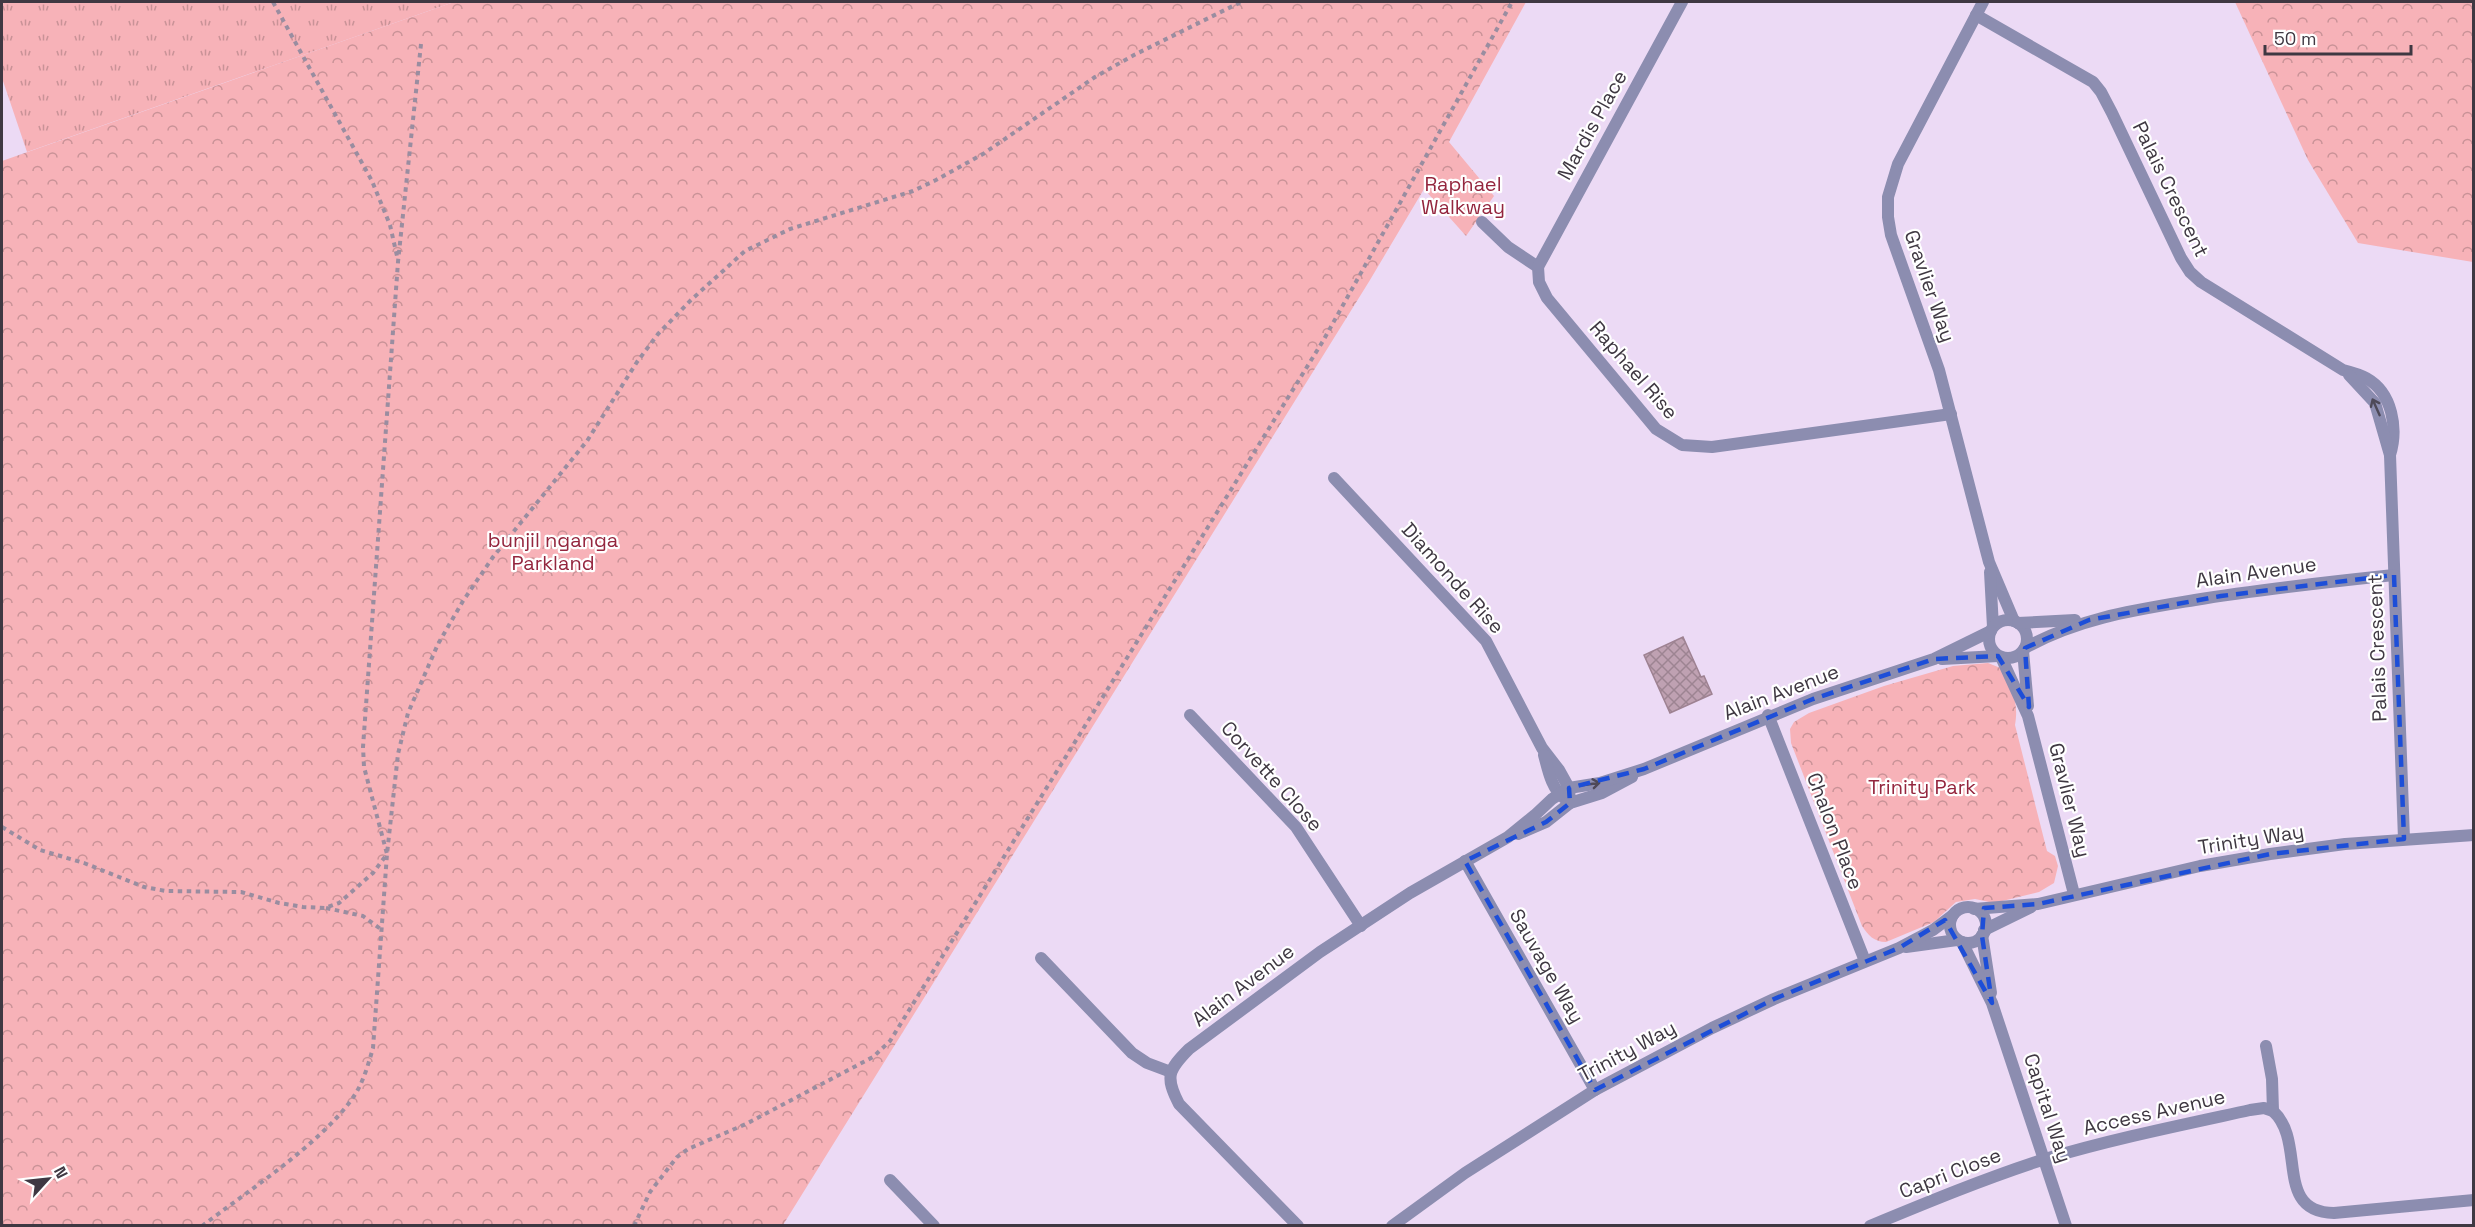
<svg xmlns="http://www.w3.org/2000/svg" width="2475" height="1227" viewBox="0 0 2475 1227" font-family="'Space Grotesk',sans-serif">
  <style>
    .grass { fill: url(#grass-tufts) }
    .park { fill: url(#park-crowns) }
    .building { fill: url(#building-cross-hatch); stroke: #9e8292; stroke-width: 1.5 }
    .lines { fill: none; stroke-linecap: round; stroke-linejoin: round }
    .path { stroke: #9a8da0; stroke-width: 4; stroke-dasharray: 4.5 4.5; stroke-linecap: butt }
    .street { stroke: #8c8db0; stroke-width: 12 }
    .oneway { stroke: #4e4958 }
    .marked { fill: none; stroke: #1d4ed8; stroke-width: 4.5; stroke-dasharray: 12 8; stroke-linejoin: round }
    .labels { text-anchor: middle; dominant-baseline: central; stroke-width: 4.5; stroke-linejoin: round; paint-order: stroke }
    .street-label { font-size: 20px; fill: #3f3842; stroke: #fff }
    .park-label { font-size: 20px; fill: #94263e; stroke: #fff }
  </style>
  <defs>
    <pattern id="grass-tufts" width="24" height="20" patternUnits="userSpaceOnUse" patternTransform="scale(1.5)"><rect width="24" height="20" fill="#f7b2b8"/><path d="M3 7l-1-3M5 7V3M7 7l1-3M15 17l-1-3M17 17v-4M19 17l1-3" fill="none" stroke="#c99297"/></pattern>
    <pattern id="park-crowns" width="20" height="18" patternUnits="userSpaceOnUse" patternTransform="scale(1.5)"><rect width="20" height="18" fill="#f7b2b8"/><path d="M2 6a3 3 0 1 1 6 0M12 15a3 3 0 1 1 6 0" fill="none" stroke="#c99297"/></pattern>
    <pattern id="building-cross-hatch" width="8" height="8" patternUnits="userSpaceOnUse" patternTransform="scale(1.5)"><rect width="8" height="8" fill="#bfa1b2"/><path d="M0 0l8 8M0 8l8-8" fill="none" stroke="#9d8492"/></pattern>
  </defs>
  <rect width="100%" height="100%" fill="#ecdaf5"/>
  <path class="grass" d="M2,2H454L27,152L2,78Z"/>
  <g class="park">
    <path d="M454,2H1526L1449,142L1494,196L1466,236L1424,189L1370,280L783,1225H2V161Z"/>
    <path d="M2235,2H2473V262L2358,243L2308,160Z"/>
    <path d="M1988,663L2003,669C2012,690 2019,702 2015,725L2047,851L2055,856L2058,866L2054,883L2039,892L1994,903L1975,899L1956,902L1934,922L1886,942C1874,942 1868,935 1862,926L1791,743L1790,729L1794,722L1809,713L1884,686L1953,666Z"/>
  </g>
  <path class="building" d="M1683,637L1701,677L1704,676L1712,694L1670,713L1644,655Z"/>
  <g class="lines">
    <g class="path">
      <path d="M273,2L372,181L390,225L397,256"/>
      <path d="M2,827L40,850L84,863L144,887L166,891L241,892L279,903L303,907L325,908L339,903L373,873L387,854L364,767L363,747L398,262L421,44"/>
      <path d="M326,908L363,916L382,930"/>
      <path d="M202,1226C248,1191 319,1145 352,1099C363,1084 368,1065 373,1048L387,854L398,754L408,713L438,644L463,601L493,557L587,441L637,362L658,334L691,300L745,251L790,229L913,191L936,180L983,154L1095,77L1134,55L1241,2"/>
      <path d="M634,1226L650,1192L677,1157L688,1149L746,1124L873,1057L890,1041L1323,341L1512,2"/>
    </g>
    <g class="street">
      <path d="M1983,2L1898,164L1888,197V217L1891,235L1939,370L1989,562L2014,621"/>
      <path d="M1976,15L2093,82L2101,92L2112,113L2181,258L2190,272L2201,282L2343,370C2351,372 2359,374 2366,378C2393,393 2398,429 2390,455"/>
      <path d="M1482,222L1508,247L1538,267L1539,282L1547,298L1656,429L1682,445L1712,447L1951,414"/>
      <path d="M1538,267L1682,2"/>
      <path d="M2349,375L2375,403L2390,455L2404,839"/>
      <path d="M1334,478L1486,641L1542,748L1559,770L1569,788L1570,803"/>
      <path d="M1990,572L1993,627"/>
      <circle cx="2008" cy="639" r="19"/>
      <path d="M2018,623L2075,620"/>
      <path d="M2025,648C2079,618 2135,610 2195,600C2261,589 2328,582 2394,575"/>
      <path d="M2023,651L2028,706"/>
      <path d="M2001,657L2028,716L2074,894"/>
      <path d="M1942,659L1998,656"/>
      <path d="M1190,715L1296,827L1361,926"/>
      <path d="M1768,715L1865,961"/>
      <path d="M1544,755C1548,769 1551,788 1564,798"/>
      <path d="M1518,834L1546,822L1570,803L1602,793L1632,777"/>
      <path d="M1465,861L1595,1090"/>
      <circle cx="1968" cy="925" r="18"/>
      <path d="M1974,909L2038,904L2200,866L2270,854L2345,844L2474,835"/>
      <path d="M1984,930L2031,907"/>
      <path d="M1982,935L1991,993"/>
      <path d="M1962,942L1992,1003L2066,1226"/>
      <path d="M1906,947L1957,940"/>
      <path d="M1041,958L1132,1053L1147,1063L1171,1072"/>
      <path d="M2266,1046L2272,1079L2273,1111C2307,1142 2273,1212 2334,1213L2474,1200"/>
      <path d="M890,1180L934,1226"/>
      <path d="M1298,1226L1179,1104C1165,1077 1168,1070 1189,1049L1320,952L1410,893L1508,837L1535,815L1552,799L1569,788L1600,783L1644,769L1813,699L1934,659L1991,631"/>
      <path d="M1392,1226L1465,1173L1595,1090L1712,1028L1774,999L1899,948L1933,930L1953,915"/>
      <path d="M1870,1226C1928,1202 1986,1178 2045,1159C2112,1139 2181,1125 2250,1110L2264,1108L2273,1111"/>
    </g>
  </g>
  <defs><path id="oneway-shaft" d="M-6 0H5M1.5-3L5.5 0L1.5 3" fill="none" stroke-width="1.6" stroke-linecap="round" stroke-linejoin="round" transform="scale(1.5)"/></defs>
  <g class="oneway">
    <use href="#oneway-shaft" transform="translate(2376 407) rotate(-114)"/>
    <use href="#oneway-shaft" transform="translate(1591 784) rotate(-8)"/>
  </g>
  <path class="marked" d="M2394,575L2404,839L2270,854L2038,904L1984,908L1982,936L1992,1003L1945,920L1899,948L1774,999L1595,1090L1465,861L1546,822L1570,803L1569,788L1644,769L1813,699L1934,659L1998,656L2029,707L2025,648L2089,620L2221,596Z"/>
  <g class="labels">
    <g class="street-label">
      <text transform="translate(1592 125) rotate(-61)">Mardis Place</text>
      <text transform="translate(2171 189) rotate(64)">Palais Crescent</text>
      <text transform="translate(1930 286) rotate(71)">Gravlier Way</text>
      <text transform="translate(1634 370) rotate(49)">Raphael Rise</text>
      <text transform="translate(2256 572) rotate(-8)">Alain Avenue</text>
      <text transform="translate(1453 578) rotate(48)">Diamonde Rise</text>
      <text transform="translate(2377 648) rotate(-92)">Palais Crescent</text>
      <text transform="translate(1781 692) rotate(-21)">Alain Avenue</text>
      <text transform="translate(1272 776) rotate(48)">Corvette Close</text>
      <text transform="translate(2070 800) rotate(76)">Gravlier Way</text>
      <text transform="translate(1835 831) rotate(69)">Chalon Place</text>
      <text transform="translate(2251 839) rotate(-9)">Trinity Way</text>
      <text transform="translate(1547 966) rotate(60)">Sauvage Way</text>
      <text transform="translate(1243 985) rotate(-37)">Alain Avenue</text>
      <text transform="translate(1627 1051) rotate(-28)">Trinity Way</text>
      <text transform="translate(2048 1108) rotate(72)">Capital Way</text>
      <text transform="translate(2154 1112) rotate(-13)">Access Avenue</text>
      <text transform="translate(1950 1173) rotate(-21)">Capri Close</text>
    </g>
    <g class="park-label">
      <text x="1463" y="184">Raphael<tspan x="1463" dy="23">Walkway</tspan></text>
      <text x="553" y="540">bunjil nganga<tspan x="553" dy="23">Parkland</tspan></text>
      <text x="1922" y="787">Trinity Park</text>
    </g>
  </g>
  <rect width="2475" height="1227" fill="none" stroke="#3f3842" stroke-width="6"/>
  <g transform="translate(48 1179) rotate(63)" stroke="#ffffff" stroke-width="4.5" paint-order="stroke">
  <path d="M0-4.5L10 22L0 15L-10 22Z" fill="#3f3842"/>
  <text y="-9" font-size="16" font-weight="bold" text-anchor="middle" fill="#3f3842">N</text>
  </g>
  <path d="M2265 45v9h146v-9" fill="none" stroke="#3f3842" stroke-width="3"/>
  <text x="2274" y="45" font-size="18" fill="#3f3842" stroke="#ffffff" stroke-width="4.5" paint-order="stroke">50 m</text>
</svg>
